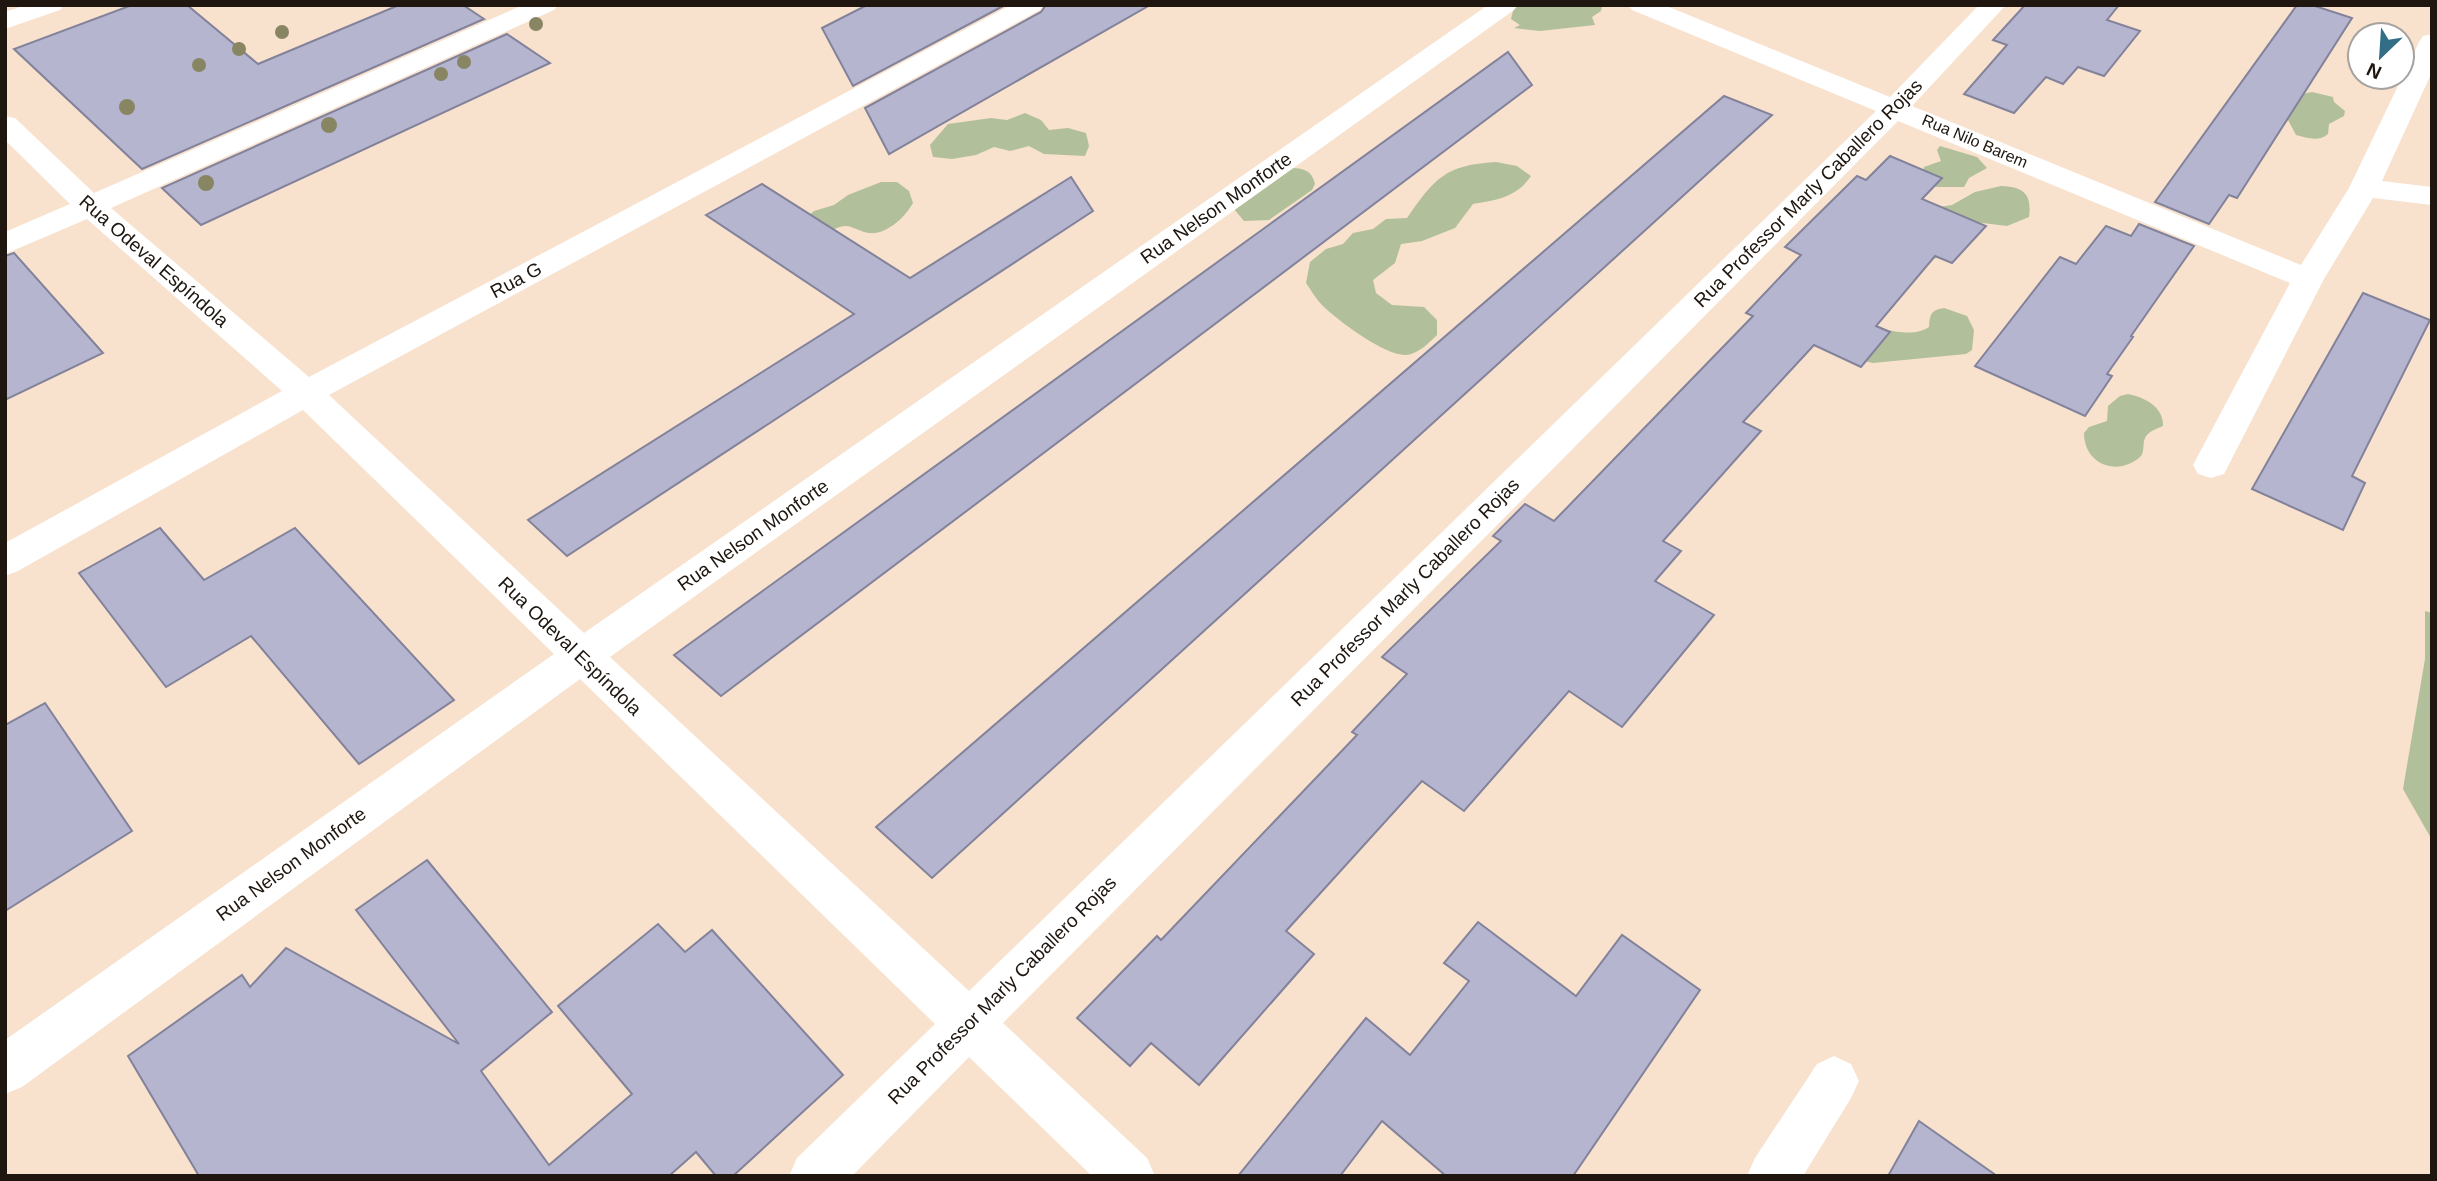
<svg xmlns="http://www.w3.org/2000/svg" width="2437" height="1181" viewBox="0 0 2437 1181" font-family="Helvetica,sans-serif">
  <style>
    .green { fill: #b1c09a }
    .building { fill: #b6b5cf; stroke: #83829b; stroke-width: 2 }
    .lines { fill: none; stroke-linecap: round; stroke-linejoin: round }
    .minor { fill: #fff; fill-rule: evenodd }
    .tree { fill: #878562 }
    .labels { text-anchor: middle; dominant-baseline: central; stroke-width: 5; stroke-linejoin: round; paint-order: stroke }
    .far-street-label { font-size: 16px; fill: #1e160f; stroke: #fff }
    .street-label { font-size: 19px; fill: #1e160f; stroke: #fff }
  </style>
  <rect width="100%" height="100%" fill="#f8e1cd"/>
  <g class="green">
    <path d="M1511,5H1600L1602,6L1601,11L1592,17L1595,25L1540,31L1514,28L1520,25L1511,19L1513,11Z"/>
    <path d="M2312,92L2333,97L2334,102L2345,111L2344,116L2329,124L2328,134C2319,142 2307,138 2296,135L2288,120L2281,115L2297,95Z"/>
    <path d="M1025,113L1041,120L1049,130L1068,128L1086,133L1089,146L1085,156L1044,154L1029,146L1010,151L994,147L976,155L952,159L933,157L930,145L948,124L991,118L1007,120Z"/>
    <path d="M1940,146L1977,157L1987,168L1969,178L1964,187H1936L1922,177L1924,167L1941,161L1937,150Z"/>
    <path d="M1496,162L1517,166L1531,176C1517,197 1497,200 1473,204L1455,228L1422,241L1401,244L1395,263L1373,280L1376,293L1392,305L1424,307L1437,320V335C1429,343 1418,354 1406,355C1385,356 1337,320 1322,305C1316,299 1311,290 1306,283L1310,262L1326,249L1343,244L1353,233L1373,229L1386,219L1407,218C1435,178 1445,165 1496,162Z"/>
    <path d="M1292,168C1304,168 1312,171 1315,184L1312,190L1269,220L1244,221L1234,209Z"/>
    <path d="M881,182H897L909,191L913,203C905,217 887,235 869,233C861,232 854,227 847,226C835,225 821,238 812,244L807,217L814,211L834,205L848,195Z"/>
    <path d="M2001,186C2024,187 2032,194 2029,217L2007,226L1967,221L1937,257L1931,261L1920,260L1933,208L1952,205L1975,192Z"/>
    <path d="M1944,308L1967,316L1974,330L1972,350L1966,354L1873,363L1850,358L1859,322C1879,327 1910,340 1929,327C1930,314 1931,310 1944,308Z"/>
    <path d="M2128,394C2144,397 2164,407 2163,426C2159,428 2152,430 2148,434C2140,441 2147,452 2139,458C2115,477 2084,463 2084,433L2089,427L2107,421L2108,406L2120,396Z"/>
    <path d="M2425,611L2432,613V840L2403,789L2425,659Z"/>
  </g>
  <g class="building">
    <path d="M132,5H187L258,64L399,5H463L484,19L142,169L14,49Z"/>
    <path d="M867,5H1005L853,86L822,28Z"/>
    <path d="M1046,5H1150L889,154L865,108L1041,12Z"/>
    <path d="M2025,5H2119L2107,20L2140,31L2104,76L2078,67L2063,84L2046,77L2014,113L1964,94L2007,45L1993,40Z"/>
    <path d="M2297,5H2312L2352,18L2237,198L2229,195L2209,224L2155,202Z"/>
    <path d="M507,34L550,63L201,225L162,188Z"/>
    <path d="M1508,52L1532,85L721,696L674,655Z"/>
    <path d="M1724,96L1772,115L932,878L876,827Z"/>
    <path d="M1890,156L1942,178L1922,199L1986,226L1952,263L1935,256L1876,326L1890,332L1861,367L1814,345L1743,422L1761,431L1663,541L1681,551L1655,581L1714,615L1622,727L1569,691L1464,811L1422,781L1286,931L1314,954L1199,1085L1151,1043L1130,1066L1077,1018L1157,936L1161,940L1357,735L1352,732L1407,674L1382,657L1501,541L1493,536L1525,504L1554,521L1753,316L1746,313L1801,255L1785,247L1857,176L1866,180Z"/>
    <path d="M1071,177L1093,211L567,556L528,520L854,314L706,215L762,184L910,278Z"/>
    <path d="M2139,224L2194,246L2131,336L2133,337L2107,374L2112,376L2085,416L1975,366L2060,257L2076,264L2106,226L2131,236Z"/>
    <path d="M14,253L103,353L5,400V256Z"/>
    <path d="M2363,293L2430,320L2352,476L2365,483L2343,530L2252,489Z"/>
    <path d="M160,528L204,580L295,528L454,700L359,764L251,636L166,687L79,573Z"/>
    <path d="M45,703L132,831L5,911V725Z"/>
    <path d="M427,860L552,1012L481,1071L549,1165L632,1094L558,1006L658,924L685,952L712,930L843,1075L733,1176H716L696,1152L669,1176H199L128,1056L242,975L250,987L286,948L459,1044L356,910Z"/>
    <path d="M1478,922L1576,996L1622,935L1700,990L1573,1176H1446L1382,1121L1340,1176H1238L1366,1018L1410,1055L1469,981L1444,963Z"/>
    <path d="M1919,1121L1997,1176H1888Z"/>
  </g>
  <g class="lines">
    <g class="minor">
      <path d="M26,5H64L60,10L5,29V12Z"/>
      <path d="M523,5H558L554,10L111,208L309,377L1011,5H1044L1040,10L329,395L584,633L1488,5H1518L1514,10L610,657L969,991L1876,111L1632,10L1628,5H1664L1890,97L1979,5H2006L1912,106L2301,265L2349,188L2419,42L2423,36L2432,34V72L2382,181L2432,187V205L2373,198L2324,279L2224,474L2211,478L2198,474L2193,465L2290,283L1898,121L1003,1023L1147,1158L1155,1176H1092L969,1057L852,1176H789L797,1158L935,1024L580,679L22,1087L5,1094V1040L554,654L303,410L18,571L5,576V543L282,391L87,219L5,254V232L70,204L5,140V116L15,118L94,193Z"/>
      <path d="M1834,1056L1851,1064L1859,1081L1851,1098L1803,1176H1747L1755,1158L1817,1064Z"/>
    </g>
  </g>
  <g class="tree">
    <circle cx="536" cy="24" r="7"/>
    <circle cx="282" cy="32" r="7"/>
    <circle cx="239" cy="49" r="7"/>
    <circle cx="464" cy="62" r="7"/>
    <circle cx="199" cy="65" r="7"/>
    <circle cx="441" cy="74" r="7"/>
    <circle cx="127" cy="107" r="8"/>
    <circle cx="329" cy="125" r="8"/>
    <circle cx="206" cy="183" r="8"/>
  </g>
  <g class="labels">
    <g class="far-street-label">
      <text transform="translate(1975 141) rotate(23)">Rua Nilo Barem</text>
    </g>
    <g class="street-label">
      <text transform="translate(1808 193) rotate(-45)">Rua Professor Marly Caballero Rojas</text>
      <text transform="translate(1216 208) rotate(-35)">Rua Nelson Monforte</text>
      <text transform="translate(154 261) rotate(41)">Rua Odeval Espíndola</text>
      <text transform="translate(516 280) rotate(-28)">Rua G</text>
      <text transform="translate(753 535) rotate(-35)">Rua Nelson Monforte</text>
      <text transform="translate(1405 592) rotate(-45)">Rua Professor Marly Caballero Rojas</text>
      <text transform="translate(570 646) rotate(44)">Rua Odeval Espíndola</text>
      <text transform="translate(291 864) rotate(-36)">Rua Nelson Monforte</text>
      <text transform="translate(1002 990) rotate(-45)">Rua Professor Marly Caballero Rojas</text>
    </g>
  </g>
  <rect width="2437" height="1181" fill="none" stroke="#1e160f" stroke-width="14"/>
  <g transform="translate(2381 56) rotate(205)"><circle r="33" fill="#ffffff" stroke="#a5a29f" stroke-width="2"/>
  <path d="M0-5L12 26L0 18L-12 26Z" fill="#326f86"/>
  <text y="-10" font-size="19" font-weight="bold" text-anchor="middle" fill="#1e160f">N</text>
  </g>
</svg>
